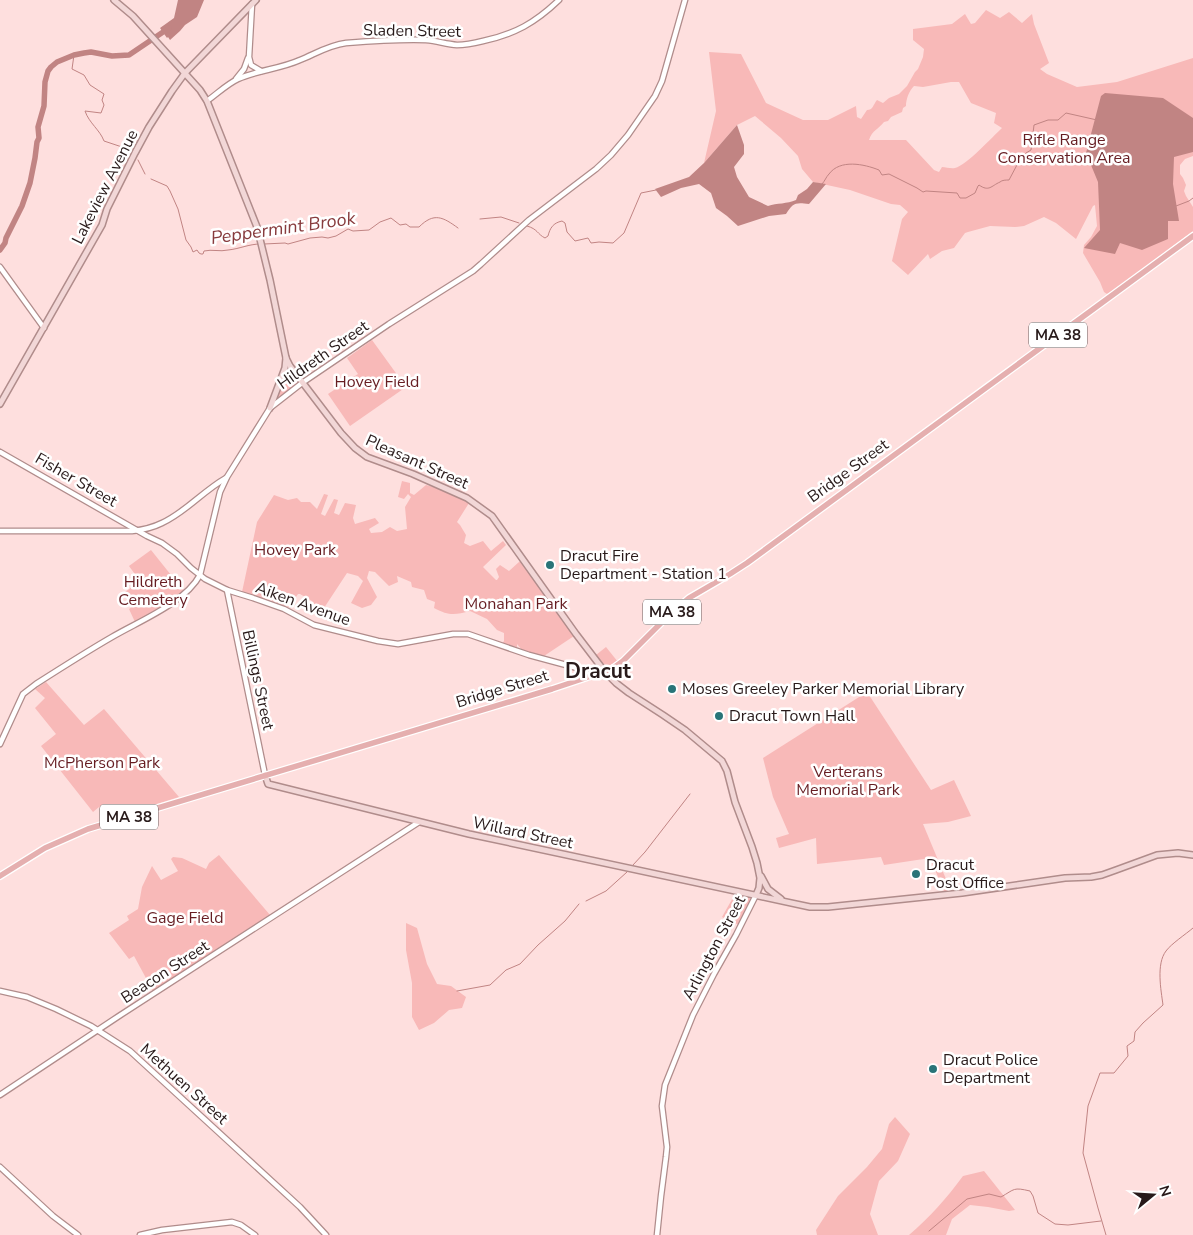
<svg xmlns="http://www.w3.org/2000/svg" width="1193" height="1235" viewBox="0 0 1193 1235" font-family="'Nunito Sans',sans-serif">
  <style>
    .green { fill: #f8b9b8; fill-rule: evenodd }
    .water { fill: #c18483 }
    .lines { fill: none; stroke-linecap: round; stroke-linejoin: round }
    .stream { stroke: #c18483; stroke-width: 1 }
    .river { stroke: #c18483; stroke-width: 5.5 }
    .tertiary-casing { stroke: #b08c8b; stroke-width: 7 }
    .secondary-casing { stroke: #b08c8b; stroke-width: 8 }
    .primary-casing { stroke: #fff; stroke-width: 8 }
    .tertiary { stroke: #fff; stroke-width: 4.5 }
    .secondary { stroke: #f2d7d7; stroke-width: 5 }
    .primary { stroke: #e5afaf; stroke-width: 5.5 }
    .poi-dot { fill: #297478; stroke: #fff; stroke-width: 2 }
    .labels { text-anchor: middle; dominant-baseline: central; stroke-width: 5; stroke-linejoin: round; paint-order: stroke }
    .shield { fill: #fff; stroke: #685f5f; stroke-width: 1 }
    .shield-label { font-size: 15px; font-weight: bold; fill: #281a1a }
    .street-label { font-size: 16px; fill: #281a1a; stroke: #fff }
    .park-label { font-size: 16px; fill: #661d22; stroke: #fff }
    .poi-label { font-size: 16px; fill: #281a1a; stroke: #fff; text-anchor: start }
    .water-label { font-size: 18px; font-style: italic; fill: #873b3d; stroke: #fff }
    .district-label { font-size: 21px; font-weight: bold; fill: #281a1a; stroke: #fff }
  </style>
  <rect width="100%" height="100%" fill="#fedfde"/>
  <g class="green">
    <path d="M986,10L1000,18L1009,12L1022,23L1032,14L1034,24L1049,63L1040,69L1047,74L1077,87L1117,82L1193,58V156L1185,159L1180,165V174L1183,178L1186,185L1184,191L1186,196L1193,207V231L1113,291L1107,294L1104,292L1100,282L1083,253L1084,245L1091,237L1097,226L1095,205L1093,206L1076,239L1056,223L1044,217L1024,226L1015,227L990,226L968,232L965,233L954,248L942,251L930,259L928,254L908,275L892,261L902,219L908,212L900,205L891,204L850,190L813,182L802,169L798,156L781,138L755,116L737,125L704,163L716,111L709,52L741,54L766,103L803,120H828L856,106L857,117L861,119L867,110C873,110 873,105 877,100L883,103L889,98L899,94L907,86L915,72L918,69L923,57L924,49L913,40V29L952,24L965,14L971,24L975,23ZM951,82H959L971,103L996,113L994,123L1002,128C992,137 967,165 955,168C951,169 946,167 942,167L939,172L934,170L906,140H869C872,130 879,129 884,122L888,121L891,117L902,112L903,108L906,106C906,99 909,91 914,86L923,87Z"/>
    <path d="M372,340L406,387L350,426L328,394L358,374L347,358Z"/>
    <path d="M288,367L299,383L276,399L275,398Z"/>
    <path d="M402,481L410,483V493L414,495L426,485C440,488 457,494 469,503L457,522L460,525L466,535L464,543L470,546L483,541L491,551L503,541L506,545L483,567L496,580H497L499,577L496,569L500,565L509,571L519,562L521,561L574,636L544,656L522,650L517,644V647L502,644L504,641V633L497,630L487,619L470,611C455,615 449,616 434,608L435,602L427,599L424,590L412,587L411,582L397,576L398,582L389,586L375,572L369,571L367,578L377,597L371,605L362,608L351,603L363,581L358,576L347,573L324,608L320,606L317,607L312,601L300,594H298L289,607L286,606L284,607L283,605L242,592L257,522L274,495L288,500L297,498L301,502H310L317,509L324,494L328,495L321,514L325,516L334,499L338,500L334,513L339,515L345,503L356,505L353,518L355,524L375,518L379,523L369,529L371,533L382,532L390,527L397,531L407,529L405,507L411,497L408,494L404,499L398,497Z"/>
    <path d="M151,550L183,590L178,597L135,622L129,609L132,607L125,592L132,587L130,583L137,577L129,566Z"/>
    <path d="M606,647L618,662L608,666L602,663L596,655Z"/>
    <path d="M46,682L84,725L104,709L179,797L109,819L99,807L93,812L41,746L56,734L35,708L45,698L35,689Z"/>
    <path d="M867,692L931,790L954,780L971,816L948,822L923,824L951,891H944L930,858L884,865L881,857L817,864L816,838L779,848L776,838L789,834L773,797L763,758Z"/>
    <path d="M219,855L270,915L153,991L134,956L129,959L109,933L129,920L127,916L138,909L142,887L152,866L161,880L178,871L171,859L173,857L182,858L206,869L209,863Z"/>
    <path d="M735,894L749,897L751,900L739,925L722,917Z"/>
    <path d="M406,923L417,928L427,964L437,984L451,986L466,997L462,1008L449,1010L434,1023L419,1030L412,1017V983L406,950Z"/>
    <path d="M895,1117L910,1134L898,1161L879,1181L870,1214L878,1235H817L816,1230L838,1196L867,1167L882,1149L889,1124Z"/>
    <path d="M984,1171L1015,1210L1009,1211L988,1207L970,1205L952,1219L946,1235H909C930,1217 947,1198 963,1176Z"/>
  </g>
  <g class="water">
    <path d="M178,0H204L197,17L185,25L180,31L170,40L168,37L167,38L160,28L174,18Z"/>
    <path d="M1105,93L1163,98L1193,118V152L1174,157L1173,184L1179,221H1168V239L1142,250L1120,243L1115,254L1084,248L1100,230L1098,182L1086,153L1101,96Z"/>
    <path d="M737,125L744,145V154L734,167L737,177L749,197L768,206C777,203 787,204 796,200L798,195L807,189L813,182L826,184L809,204C795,202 793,203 786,214L769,216L738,226L727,216L716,208L711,193L699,184L681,188L661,197L655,189L689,177L704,163Z"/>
  </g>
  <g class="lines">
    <g class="stream">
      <path d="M74,55L72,69L84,75L90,85L104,94L102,100L104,105L101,113L85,111C89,123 100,130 104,141L131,150"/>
      <path d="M138,160L145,174"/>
      <path d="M151,179L167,186L170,191L178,209L186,240L191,247L193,252L197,250L199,253L201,254H203L204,251C212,249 220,252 228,250C239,249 249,244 260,244"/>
      <path d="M822,184C825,181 826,177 829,174C840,159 864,164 879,170L882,175L889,174L917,188L923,192L926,191L957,193L960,198H966L975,193L978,186L979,185C989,192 991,186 1000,182C1002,180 1006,180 1009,180L1018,163L1022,162L1026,153L1031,150L1034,125L1048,120H1058L1066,113L1097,120"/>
      <path d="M1176,206L1189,201L1193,198"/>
      <path d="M480,219L501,217L519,223"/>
      <path d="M527,226C538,229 537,234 545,238L548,236C550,228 553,223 562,221L565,223L567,232L575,241L588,238L591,243L599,242L613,243L624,233L641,193L656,190"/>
      <path d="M264,244L285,243L288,244L310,238L322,237L328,238L336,236L348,229L353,231L369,230L380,222L391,218L400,225L406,224L410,227H419C434,212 443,217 458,228"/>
      <path d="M633,865L645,852L690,794"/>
      <path d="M586,901L606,891L627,872"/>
      <path d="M457,991L490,985L506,970L520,964L538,945L565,921L579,904"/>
      <path d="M929,1231L967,1199L989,1194L1001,1197C1015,1189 1013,1187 1030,1191L1033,1196L1038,1213L1055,1224L1068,1225L1101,1221"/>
      <path d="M1106,1235L1098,1208L1083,1153L1088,1106L1100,1073H1114L1128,1056L1127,1046L1134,1041L1135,1032L1143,1023L1163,1005C1161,990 1156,964 1166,951C1171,944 1186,934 1193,928"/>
    </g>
    <path class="river" d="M0,250L5,243L6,238L22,206L30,183L35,158L37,142L39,138L38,127L44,106L45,82L48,71L51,67L57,62L74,55L84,53L91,52L112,56L129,55L169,28"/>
    <g class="tertiary-casing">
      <g id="tertiary">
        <path d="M252,4L249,57L251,65L261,71"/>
        <path d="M236,79L244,69L248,58"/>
        <path d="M207,101C217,94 227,84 238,79C258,70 280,69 300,60C315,54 329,45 346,43C372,41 400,39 426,40C437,41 446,44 457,45C465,45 475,43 483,41C515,34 535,23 559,0"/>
        <path d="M0,267L44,328"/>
        <path d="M0,452L147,536L162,543L177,554L191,568L205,579L227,590L253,598L284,609L314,625L378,641L398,644L453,634H468L529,655L581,669L586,672L588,677"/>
        <path d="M0,531H132C142,530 152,528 162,523C186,512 203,491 226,478"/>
        <path d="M227,590L265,775"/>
        <path d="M0,744L23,694L36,684C61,668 86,652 112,637C139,621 185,603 200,575L220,492L227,477L270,408L302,383L389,324L473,271L481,264L529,220L596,169L611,155L628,135L655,96L662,81L685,0"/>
        <path d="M0,991L27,997L56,1009L91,1026L130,1051L300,1207L326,1235"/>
        <path d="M0,1095L119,1016L419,822"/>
        <path d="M0,1167L53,1216L78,1235"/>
        <path d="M140,1235L162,1230L232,1222L241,1225L255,1235"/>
        <path d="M657,1235L661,1196L666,1157L667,1147L662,1106L665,1085L693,1015L714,974L736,935L756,895"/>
      </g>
    </g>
    <g class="secondary-casing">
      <g id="secondary">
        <path d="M114,0L133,16L200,90L207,101L257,227L270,280L286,358L290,366L341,433L355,448L367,457L413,474L467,498L492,516L576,634L605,672L616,683L629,693L663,715L685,730L722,761L727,771L735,802L752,847L757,863L760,878L759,888L756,895"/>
        <path d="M0,404L102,225L107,209L135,153L149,127L172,91L185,73L256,0"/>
        <path d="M270,408L285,368L286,358"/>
        <path d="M265,775L268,784L469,834L810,907H828L962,893L1065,878L1091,877L1102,875L1116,870L1157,855L1178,853L1193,855"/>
        <path d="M761,876L768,889L781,899"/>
      </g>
    </g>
    <g class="primary-casing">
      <path id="primary" d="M0,876L45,848L88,829L552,689L612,669L623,661L665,619L689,598L730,574L747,563L1193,236"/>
    </g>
    <use href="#tertiary" class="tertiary"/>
    <use href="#secondary" class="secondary"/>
    <use href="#primary" class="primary"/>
  </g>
  <g class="poi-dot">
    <circle cx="550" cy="565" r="5"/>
    <circle cx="672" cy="689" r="5"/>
    <circle cx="719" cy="716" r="5"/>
    <circle cx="916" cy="874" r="5"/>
    <circle cx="933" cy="1069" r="5"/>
  </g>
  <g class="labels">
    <g class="shield">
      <rect x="1029" y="322.5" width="58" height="25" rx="4"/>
      <rect x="643" y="599.5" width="58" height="25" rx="4"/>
      <rect x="100" y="804.5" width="58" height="25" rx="4"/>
    </g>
    <g class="shield-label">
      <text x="1058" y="335">MA 38</text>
      <text x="672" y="612">MA 38</text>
      <text x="129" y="817">MA 38</text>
    </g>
    <g class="street-label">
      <text transform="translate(412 31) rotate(1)">Sladen Street</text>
      <text transform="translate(105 187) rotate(-63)">Lakeview Avenue</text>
      <text transform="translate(323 355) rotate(-35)">Hildreth Street</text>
      <text transform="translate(417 462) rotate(24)">Pleasant Street</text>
      <text transform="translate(848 471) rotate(-36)">Bridge Street</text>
      <text transform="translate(76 480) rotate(30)">Fisher Street</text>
      <text transform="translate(303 604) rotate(20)">Aiken Avenue</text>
      <text transform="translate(258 680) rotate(78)">Billings Street</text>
      <text transform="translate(502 689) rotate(-17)">Bridge Street</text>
      <text transform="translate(523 833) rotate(12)">Willard Street</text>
      <text transform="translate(714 948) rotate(-62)">Arlington Street</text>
      <text transform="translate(165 972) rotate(-33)">Beacon Street</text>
      <text transform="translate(184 1084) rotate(42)">Methuen Street</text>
    </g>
    <g class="park-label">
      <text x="1064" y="140">Rifle Range<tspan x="1064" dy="18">Conservation Area</tspan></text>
      <text x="377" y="382">Hovey Field</text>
      <text x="295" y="550">Hovey Park</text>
      <text x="153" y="582">Hildreth<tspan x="153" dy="18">Cemetery</tspan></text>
      <text x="516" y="604">Monahan Park</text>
      <text x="102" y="763">McPherson Park</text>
      <text x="848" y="772">Verterans<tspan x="848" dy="18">Memorial Park</tspan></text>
      <text x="185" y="918">Gage Field</text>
    </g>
    <g class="poi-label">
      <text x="560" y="556">Dracut Fire<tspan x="560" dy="18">Department - Station 1</tspan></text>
      <text x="682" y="689">Moses Greeley Parker Memorial Library</text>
      <text x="729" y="716">Dracut Town Hall</text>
      <text x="926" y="865">Dracut<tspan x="926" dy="18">Post Office</tspan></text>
      <text x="943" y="1060">Dracut Police<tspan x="943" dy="18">Department</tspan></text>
    </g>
    <g class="water-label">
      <text transform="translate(283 228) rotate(-8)">Peppermint Brook</text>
    </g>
    <g class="district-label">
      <text x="598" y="671">Dracut</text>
    </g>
  </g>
  <g transform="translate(1153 1195) rotate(72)" stroke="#ffffff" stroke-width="4" paint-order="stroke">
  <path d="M0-4L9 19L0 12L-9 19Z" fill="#281a1a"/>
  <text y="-8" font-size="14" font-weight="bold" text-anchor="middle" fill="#281a1a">N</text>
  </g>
</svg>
